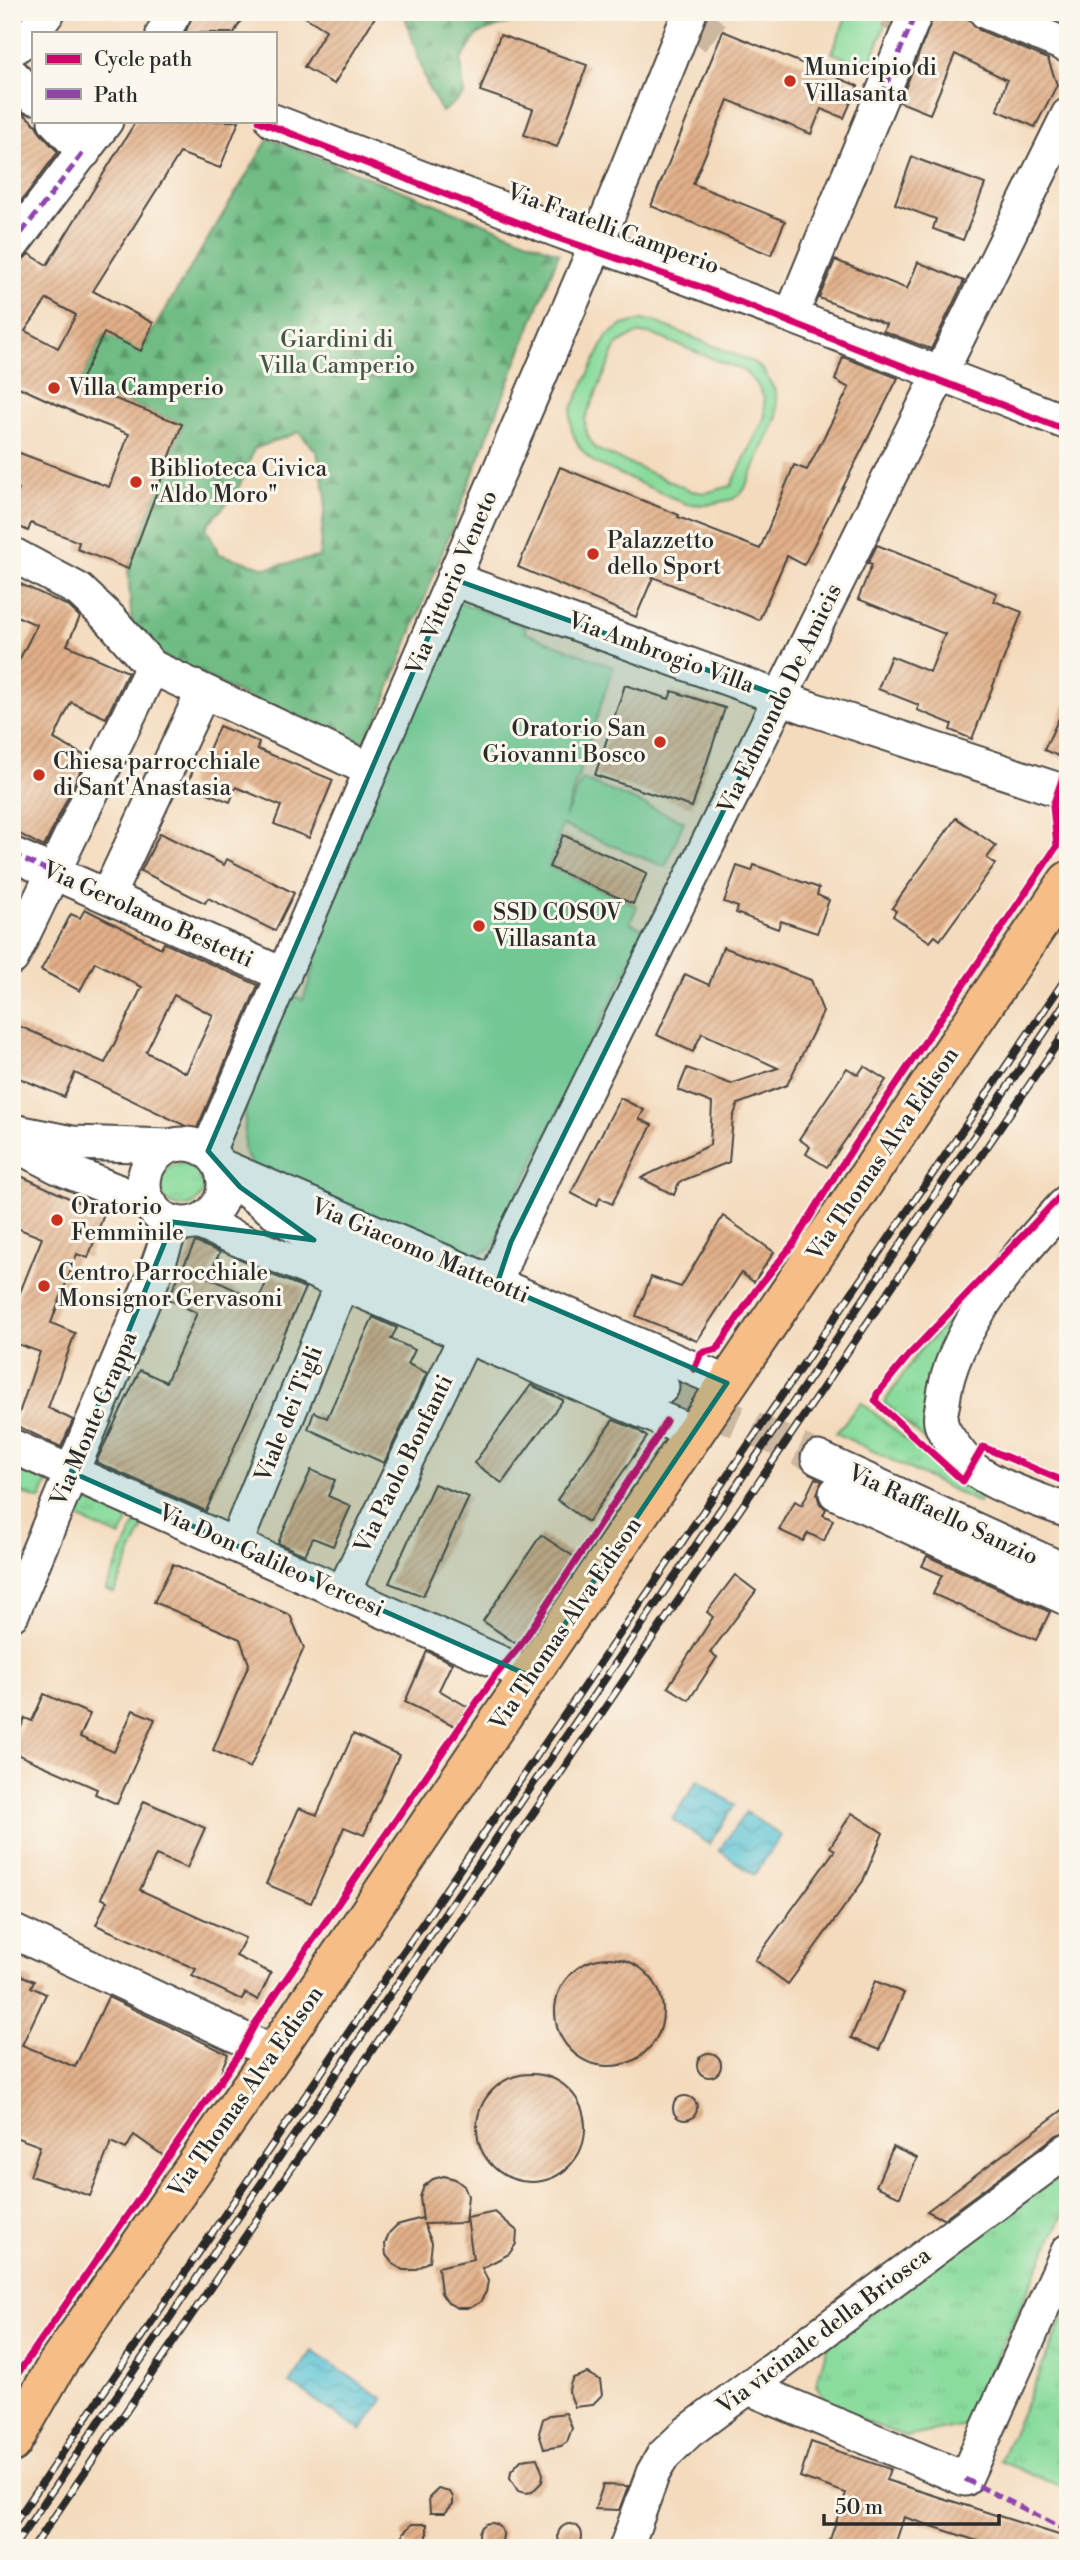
<svg xmlns="http://www.w3.org/2000/svg" width="1080" height="2560" viewBox="0 0 1080 2560" font-family="'Libre Bodoni',serif">
  <style>
    .grass { fill: url(#grass-tufts); stroke: #5a8464; stroke-width: 2 }
    .forest { fill: url(#forest-firs); stroke: #4d7458; stroke-width: 2; fill-rule: evenodd }
    .garden { fill: #8adc9d; stroke: #5a8464; stroke-width: 2; fill-rule: evenodd }
    .water { fill: url(#water-waves); stroke: #427680; stroke-width: 2 }
    .building { fill: url(#building-hatch); fill-rule: evenodd }
    .lines { fill: none; stroke-linecap: round; stroke-linejoin: round }
    .minor-tunnel { stroke: #ccb8a1; stroke-width: 33; stroke-dasharray: 33 17; stroke-linecap: butt }
    .minor-casing { stroke: #494541; stroke-width: 37 }
    .major-casing { stroke: #494541; stroke-width: 42 }
    .minor { stroke: #fff; stroke-width: 33 }
    .major { stroke: #f6be86; stroke-width: 38 }
    .rail-casing { stroke: #2b2b2b; stroke-width: 8 }
    .rail { stroke: #fbf7ec; stroke-width: 5; stroke-dasharray: 16; stroke-linecap: butt }
    .quiet { stroke: #8e44ad; stroke-width: 5; stroke-dasharray: 10 5; stroke-linecap: butt }
    .cycleway-casing { stroke: #fbf7ec; stroke-width: 11 }
    .cycleway { stroke: #d6006c; stroke-width: 7 }
    .marked { fill: #0f766e; fill-opacity: 0.2; stroke: #0f766e; stroke-width: 5; stroke-linejoin: round }
    .poi-dot { fill: #c8321e; stroke: #fbf7ec; stroke-width: 2.5 }
    .labels { text-anchor: middle; dominant-baseline: central; stroke-width: 6; stroke-linejoin: round; paint-order: stroke }
    .poi-label { font-size: 23px; fill: #2b2b2b; stroke: #fbf7ec; text-anchor: start }
    .street-label { font-size: 23px; fill: #2b2b2b; stroke: #fbf7ec }
    .park-label { font-size: 23px; fill: #435748; stroke: #fbf7ec }
  </style>
  <defs>
    <pattern id="grass-tufts" width="24" height="20" patternUnits="userSpaceOnUse" patternTransform="scale(1.75)"><rect width="24" height="20" fill="#8adc9d"/><path d="M3 7l-1-3M5 7V3M7 7l1-3M15 17l-1-3M17 17v-4M19 17l1-3" fill="none" stroke="#77bd87"/></pattern>
    <pattern id="forest-firs" width="22" height="20" patternUnits="userSpaceOnUse" patternTransform="scale(1.75)"><rect width="22" height="20" fill="#6fbc84"/><path d="M5 1l3.5 6h-7zM16 11l3.5 6h-7z" fill="#5b996c"/></pattern>
    <pattern id="water-waves" width="16" height="10" patternUnits="userSpaceOnUse" patternTransform="scale(1.75)"><rect width="16" height="10" fill="#59c2d5"/><path d="M0 5q4-4 8 0t8 0" fill="none" stroke="#4a9ead"/></pattern>
    <pattern id="building-hatch" width="6" height="6" patternUnits="userSpaceOnUse" patternTransform="scale(1.75)"><rect width="6" height="6" fill="#e2b089"/><path d="M-1 1l2-2M0 6l6-6M5 7l2-2" fill="none" stroke="#b78f70"/></pattern>
  </defs>
  <rect width="100%" height="100%" fill="#fbf7ec"/>
  <filter id="ink" filterUnits="userSpaceOnUse"><feTurbulence type="fractalNoise" baseFrequency=".0143" numOctaves="2"/><feDisplacementMap in="SourceGraphic" scale="14" xChannelSelector="R" yChannelSelector="G"/><feConvolveMatrix kernelMatrix="1 2 1 2 8 2 1 2 1" color-interpolation-filters="sRGB"/></filter>
  <filter id="wash" filterUnits="userSpaceOnUse"><feTurbulence type="fractalNoise" baseFrequency=".00686" numOctaves="4" result="noise"/><feDisplacementMap in="SourceGraphic" scale="28" xChannelSelector="R" yChannelSelector="G"/><feGaussianBlur stdDeviation="1.57" result="paint"/><feColorMatrix in="noise" values="0 0 0 0 0 0 0 0 0 0 0 0 0 0 0 0 0 1.4 0 .05"/><feComposite in="paint" operator="in"/></filter>
  <g filter="url(#wash)">
    <rect width="100%" height="100%" fill="#f4dbbe"/>
    <g class="grass">
      <circle cx="182" cy="1185" r="22"/>
      <path d="M967,1301L944,1457L884,1403L919,1351Z"/>
      <path d="M861,1402L963,1487L972,1479L982,1484L979,1503L836,1433Z"/>
      <path d="M12,1467L48,1482L40,1500L12,1489Z"/>
      <path d="M82,1498L129,1519L120,1537L73,1516Z"/>
      <path d="M136,1522L144,1525L114,1593L106,1589Z"/>
      <path d="M1068,2169V2204L965,2425L906,2437L830,2408L816,2385L828,2344Z"/>
      <path d="M1068,2308V2490L1000,2461Z"/>
    </g>
    <g class="forest">
      <path d="M407,12H538L478,34L461,60L464,95L442,112L428,87L406,19Z"/>
      <path d="M269,138L559,253L364,754L133,642L128,569L182,424L97,392L79,384L104,333L141,350ZM299,432L317,452L326,496L319,557L266,568L219,554L206,527C213,516 221,511 229,501C241,488 248,465 254,449Z"/>
    </g>
    <g class="garden">
      <path d="M848,12H890L869,67L832,53Z"/>
      <path d="M642,320L653,321L753,362L762,369L776,392L777,417L744,490L733,499L707,505L686,504L595,463C578,450 566,429 572,408L607,336L623,325ZM636,334H651L744,371L757,384L764,398L765,417L731,486L705,493L692,491L596,449C588,439 585,431 585,419L617,345Z"/>
      <path d="M448,598L526,627L524,632L613,667L565,817L582,779L684,821L665,867L562,825L549,867L637,906L630,923L646,930L492,1248L468,1258L254,1169L244,1151L246,1095L288,994L303,1000L315,965L305,961Z"/>
    </g>
    <g class="water">
      <path d="M698,1780L735,1805L709,1844L672,1819Z"/>
      <path d="M746,1812L781,1836L754,1875L719,1850Z"/>
      <path d="M312,2351L383,2399L361,2431L290,2383Z"/>
    </g>
    <g id="blocks">
      <g class="building">
        <path d="M194,12H246L234,33H185Z"/>
        <path d="M297,12H378L334,84L304,67L326,30Z"/>
        <path d="M935,12H952L969,19L979,30L1048,59L1057,85L1035,127L997,110L1007,80L955,54L930,114L900,102Z"/>
        <path d="M723,31L858,86L844,118L821,109L811,134L728,100L693,184L785,221L771,255L651,206Z"/>
        <path d="M500,35L587,65L557,147L524,135L533,109L480,91Z"/>
        <path d="M12,103L36,125L41,134L58,152L12,213Z"/>
        <path d="M136,121H239L220,168L180,153L93,291L153,323L141,351L104,333L79,384L97,392L182,424L128,569L77,549L79,542L31,523L28,531L12,523V505L19,489L12,485V450L109,487L129,434L87,418L12,384V264L20,262L29,254L47,265ZM47,299L76,315L58,348L25,331Z"/>
        <path d="M912,157L985,184L963,240L933,229L936,219L895,204Z"/>
        <path d="M835,260L907,289L918,262L964,281L931,349L883,331L886,324L819,298Z"/>
        <path d="M843,357L898,378L804,565L787,556L759,620L653,577L636,617L518,567L560,467L679,515L678,517L760,549L794,465L807,470L849,388L835,380Z"/>
        <path d="M877,545L997,593L994,601L1022,612L972,739L950,730L952,724L917,710L919,705L878,689L891,656L930,672L945,634L858,599L872,564L868,563Z"/>
        <path d="M12,580L68,606L80,617L67,645L128,672L106,718L71,702L54,739L87,757L44,847L12,830V674L37,625L12,614Z"/>
        <path d="M625,685L669,699L672,691L725,708L692,807L595,775Z"/>
        <path d="M1068,699V760L1044,750Z"/>
        <path d="M219,726L259,742L257,749L333,780L309,838L274,824L281,806L236,787L230,802L187,785L196,763L202,766Z"/>
        <path d="M956,818L996,846L987,858L995,864L940,940L935,936L930,942L893,916L896,911L892,908Z"/>
        <path d="M160,833L224,865L227,859L294,893L275,931L208,898L205,903L141,871Z"/>
        <path d="M563,835L647,873L633,904L549,867Z"/>
        <path d="M754,865L819,888L817,895L829,900L817,933L781,921L778,929L736,913L738,907L724,902L737,866L752,871Z"/>
        <path d="M85,909L161,948L164,943L258,985L196,1131L75,1073L64,1097L12,1075V1023L105,1063L142,987L95,962L80,991L41,970L71,914L80,918ZM174,995L213,1015L186,1073L146,1052Z"/>
        <path d="M723,947L811,980L823,1012L787,1085L738,1104L733,1117L729,1162L679,1182L674,1195L641,1178L710,1145L712,1103L678,1090L687,1068L731,1084L778,1068L702,1033L693,1052L657,1035L685,974L709,985Z"/>
        <path d="M864,1066L886,1080L827,1167L806,1154L810,1147L799,1139L847,1068L858,1075Z"/>
        <path d="M620,1098L644,1110L639,1119L652,1125L612,1204L600,1198L596,1206L571,1193Z"/>
        <path d="M12,1172L104,1214L88,1258L77,1254L51,1323L75,1333L48,1408L73,1420L61,1447L15,1425L40,1352L12,1342V1312L42,1238L12,1226Z"/>
        <path d="M723,1216L774,1252L754,1282L741,1273L697,1341L636,1316L651,1277L681,1287Z"/>
        <path d="M195,1242L220,1252L208,1277L258,1301L270,1274L305,1288L206,1511L96,1462L140,1370L166,1382L197,1313L168,1299Z"/>
        <path d="M373,1317L397,1328L391,1339L415,1350L408,1364L427,1373L384,1463L308,1429L314,1412L327,1418Z"/>
        <path d="M531,1385L563,1400L502,1483L474,1463Z"/>
        <path d="M613,1420L636,1429L647,1437L588,1522L557,1500Z"/>
        <path d="M311,1470L335,1480L328,1496L351,1506L333,1546L313,1538L305,1555L278,1543Z"/>
        <path d="M815,1478L822,1481L817,1494L820,1504L826,1509L823,1515L833,1520L824,1541L808,1533L803,1541L779,1530L795,1501L802,1505Z"/>
        <path d="M434,1484L469,1497L423,1596L389,1583Z"/>
        <path d="M541,1535L576,1558L518,1645L483,1621Z"/>
        <path d="M927,1556L1050,1612L1036,1640L933,1594L942,1575L922,1566Z"/>
        <path d="M173,1564L290,1615L304,1648L250,1768L213,1750L249,1664L240,1639L154,1602Z"/>
        <path d="M735,1575L756,1591L710,1653L717,1657L689,1700L668,1687L713,1617L707,1612Z"/>
        <path d="M427,1651L452,1663L439,1690L468,1707L455,1726L405,1702Z"/>
        <path d="M44,1694L90,1714L80,1737L114,1752L133,1710L155,1719L117,1804L95,1794L97,1789L12,1752V1747L25,1718L32,1721Z"/>
        <path d="M353,1734L399,1755L364,1835L344,1827L311,1903L266,1884L299,1808L317,1815Z"/>
        <path d="M144,1801L205,1828L187,1868L156,1855L140,1890L245,1938L236,1956L271,1973L258,2000L245,1993L242,2000L192,1976L196,1969L96,1925L107,1901L101,1898Z"/>
        <path d="M852,1813L883,1833L863,1881L788,1984L755,1960L835,1850L830,1847Z"/>
        <circle cx="609" cy="2012" r="54"/>
        <path d="M12,1971L34,1981L31,1987L46,1994L22,2045L75,2067L108,1997L228,2054L220,2074L164,2156L134,2135L126,2149L111,2142L90,2196L30,2176L40,2146L12,2136Z"/>
        <path d="M875,1981L904,1993L879,2050L851,2038Z"/>
        <circle cx="709" cy="2065" r="12"/>
        <circle cx="531" cy="2128" r="54"/>
        <circle cx="685" cy="2108" r="12"/>
        <path d="M1068,2106V2131L1057,2135L943,2219L927,2211Z"/>
        <path d="M893,2147L917,2158L900,2197L876,2186Z"/>
        <path d="M444,2176L455,2179L464,2186L468,2196L465,2223L424,2224L432,2243L430,2261L415,2270H403L393,2264L386,2255L385,2244L389,2233L397,2225L422,2218L423,2221L420,2197L424,2186L433,2179Z"/>
        <path d="M495,2212L517,2231L516,2244L509,2254L482,2268L488,2281L486,2292L480,2302L470,2308H458L448,2303L441,2293L438,2267L473,2259L467,2218Z"/>
        <path d="M587,2373L600,2380L602,2395L592,2405L575,2407L569,2392L570,2384L573,2378Z"/>
        <path d="M566,2413L572,2428L567,2442L561,2446L544,2449L539,2433L543,2419L550,2415Z"/>
        <path d="M811,2442L890,2469L886,2480L1068,2538V2548H999L904,2517L894,2548H827L846,2493L800,2477Z"/>
        <path d="M537,2458L543,2474L542,2482L532,2492L525,2493L518,2491L510,2478L511,2471L521,2460Z"/>
        <path d="M603,2485L628,2486L619,2510L595,2509Z"/>
        <path d="M438,2489L450,2492L453,2497V2504L445,2513H430L429,2498Z"/>
        <circle cx="491" cy="2535" r="12"/>
        <circle cx="570" cy="2536" r="12"/>
        <path d="M412,2524H427V2539L420,2548H411L403,2540V2533Z"/>
      </g>
    </g>
  </g>
  <g filter="url(#ink)">
    <use href="#blocks" fill-opacity="0" stroke="#494541" stroke-width="2"/>
    <g class="lines">
      <g class="minor-tunnel">
        <path d="M888,12L896,16"/>
        <path d="M692,40L715,12"/>
        <path d="M662,1387L818,1458"/>
      </g>
      <g class="minor-casing">
        <g id="minor">
          <path d="M986,12L1068,46"/>
          <path d="M163,33L175,12"/>
          <path d="M12,49L30,36L48,12"/>
          <path d="M12,75L33,97"/>
          <path d="M55,121L84,152"/>
          <path d="M273,121L557,230L791,316L1068,423"/>
          <path d="M12,245L106,121"/>
          <path d="M791,316L916,12"/>
          <path d="M12,554L79,590L111,620L152,667"/>
          <path d="M453,579L809,708L1068,793"/>
          <path d="M12,854L284,975"/>
          <path d="M108,895L203,692"/>
          <path d="M12,958L152,667L371,770"/>
          <path d="M12,1131L72,1143L170,1146"/>
          <path d="M12,1143L58,1167L151,1205"/>
          <circle cx="184" cy="1184" r="40"/>
          <path d="M208,1151L597,243L690,12"/>
          <path d="M221,1166L727,1383"/>
          <path d="M248,1192L314,1240L662,1387"/>
          <path d="M1068,1201C1020,1252 950,1331 943,1402C942,1408 939,1417 941,1423C943,1434 966,1463 975,1470C999,1488 1040,1500 1068,1511"/>
          <path d="M198,1222L694,1433"/>
          <path d="M501,1286L499,1274L511,1242L1068,115"/>
          <path d="M12,1446L530,1676"/>
          <path d="M818,1458L1068,1572"/>
          <path d="M836,1493L1068,1599"/>
          <path d="M235,1545L342,1283"/>
          <path d="M343,1592L466,1336"/>
          <path d="M12,1614L155,1273L173,1222"/>
          <path d="M12,1931L274,2053"/>
          <path d="M749,2388L965,2479L1068,2251"/>
          <path d="M626,2548L653,2473L663,2456L688,2432L1068,2150"/>
        </g>
      </g>
      <g class="major-casing">
        <path id="major" d="M12,2443L58,2363L274,2053L1068,881"/>
      </g>
      <use href="#minor" class="minor"/>
      <use href="#major" class="major"/>
      <g class="rail-casing">
        <g id="rail">
          <path d="M12,2527L1068,975"/>
          <path d="M13,2548C365,2031 717,1515 1068,998"/>
          <path d="M33,2548L1068,1028"/>
        </g>
      </g>
      <use href="#rail" class="rail"/>
      <g class="quiet">
        <path d="M882,96L916,12"/>
        <path d="M12,245L84,152"/>
        <path d="M12,854L54,873"/>
        <path d="M965,2479L1068,2531"/>
      </g>
      <g class="cycleway-casing">
        <g id="cycleway">
          <path d="M259,121L552,236L698,286L1068,431"/>
          <path d="M1068,1188L909,1355L877,1394L875,1401L963,1481L983,1447L1068,1483"/>
          <path d="M694,1369L701,1353L717,1349L756,1290L794,1243L841,1166L1057,846L1053,806L1064,774L1068,775"/>
          <path d="M12,2382L237,2057L255,2024L495,1676L520,1646L656,1439L666,1421"/>
        </g>
      </g>
      <use href="#cycleway" class="cycleway"/>
    </g>
  </g>
  <path class="marked" d="M453,579L780,696L511,1242L497,1284L727,1383L530,1676L71,1472L173,1222L314,1240L240,1187L208,1151Z"/>
  <g class="poi-dot">
    <circle cx="790" cy="81" r="7"/>
    <circle cx="54" cy="388" r="7"/>
    <circle cx="136" cy="482" r="7"/>
    <circle cx="593" cy="554" r="7"/>
    <circle cx="660" cy="742" r="7"/>
    <circle cx="39" cy="775" r="7"/>
    <circle cx="479" cy="926" r="7"/>
    <circle cx="57" cy="1220" r="7"/>
    <circle cx="44" cy="1286" r="7"/>
  </g>
  <g class="labels">
    <g class="poi-label">
      <text x="804" y="68">Municipio di<tspan x="804" dy="26">Villasanta</tspan></text>
      <text x="68" y="388">Villa Camperio</text>
      <text x="150" y="469">Biblioteca Civica<tspan x="150" dy="26">"Aldo Moro"</tspan></text>
      <text x="607" y="541">Palazzetto<tspan x="607" dy="26">dello Sport</tspan></text>
      <text x="646" y="729" text-anchor="end">Oratorio San<tspan x="646" dy="26">Giovanni Bosco</tspan></text>
      <text x="53" y="762">Chiesa parrocchiale<tspan x="53" dy="26">di Sant'Anastasia</tspan></text>
      <text x="493" y="913">SSD COSOV<tspan x="493" dy="26">Villasanta</tspan></text>
      <text x="71" y="1207">Oratorio<tspan x="71" dy="26">Femminile</tspan></text>
      <text x="58" y="1273">Centro Parrocchiale<tspan x="58" dy="26">Monsignor Gervasoni</tspan></text>
    </g>
    <g class="street-label">
      <text transform="translate(613 229) rotate(20)">Via Fratelli Camperio</text>
      <text transform="translate(452 583) rotate(-67)">Via Vittorio Veneto</text>
      <text transform="translate(661 653) rotate(20)">Via Ambrogio Villa</text>
      <text transform="translate(780 699) rotate(-64)">Via Edmondo De Amicis</text>
      <text transform="translate(148 915) rotate(24)">Via Gerolamo Bestetti</text>
      <text transform="translate(883 1154) rotate(-56)">Via Thomas Alva Edison</text>
      <text transform="translate(420 1251) rotate(23)">Via Giacomo Matteotti</text>
      <text transform="translate(289 1414) rotate(-68)">Viale dei Tigli</text>
      <text transform="translate(94 1419) rotate(-67)">Via Monte Grappa</text>
      <text transform="translate(404 1464) rotate(-64)">Via Paolo Bonfanti</text>
      <text transform="translate(943 1515) rotate(25)">Via Raffaello Sanzio</text>
      <text transform="translate(271 1561) rotate(24)">Via Don Galileo Vercesi</text>
      <text transform="translate(566 1624) rotate(-56)">Via Thomas Alva Edison</text>
      <text transform="translate(246 2092) rotate(-55)">Via Thomas Alva Edison</text>
      <text transform="translate(824 2331) rotate(-37)">Via vicinale della Briosca</text>
    </g>
    <g class="park-label">
      <text x="337" y="340">Giardini di<tspan x="337" dy="26">Villa Camperio</tspan></text>
    </g>
  </g>
  <rect width="1080" height="2560" fill="none" stroke="#fbf7ec" stroke-width="42"/>
  <rect x="32" y="32" width="245" height="91" fill="#fbf7ec" stroke="#a8a59f" stroke-width="2"/>
  <rect x="46" y="54" width="35" height="10" fill="#d6006c" stroke="#a8a59f" stroke-width="2"/>
  <text x="94" y="66" font-size="21" fill="#2b2b2b">Cycle path</text>
  <rect x="46" y="89" width="35" height="10" fill="#8e44ad" stroke="#a8a59f" stroke-width="2"/>
  <text x="94" y="102" font-size="21" fill="#2b2b2b">Path</text>
  <path d="M824 2514v10h175v-10" fill="none" stroke="#2b2b2b" stroke-width="3.5"/>
  <text x="835" y="2514" font-size="21" fill="#2b2b2b" stroke="#fbf7ec" stroke-width="5" paint-order="stroke">50 m</text>
</svg>
